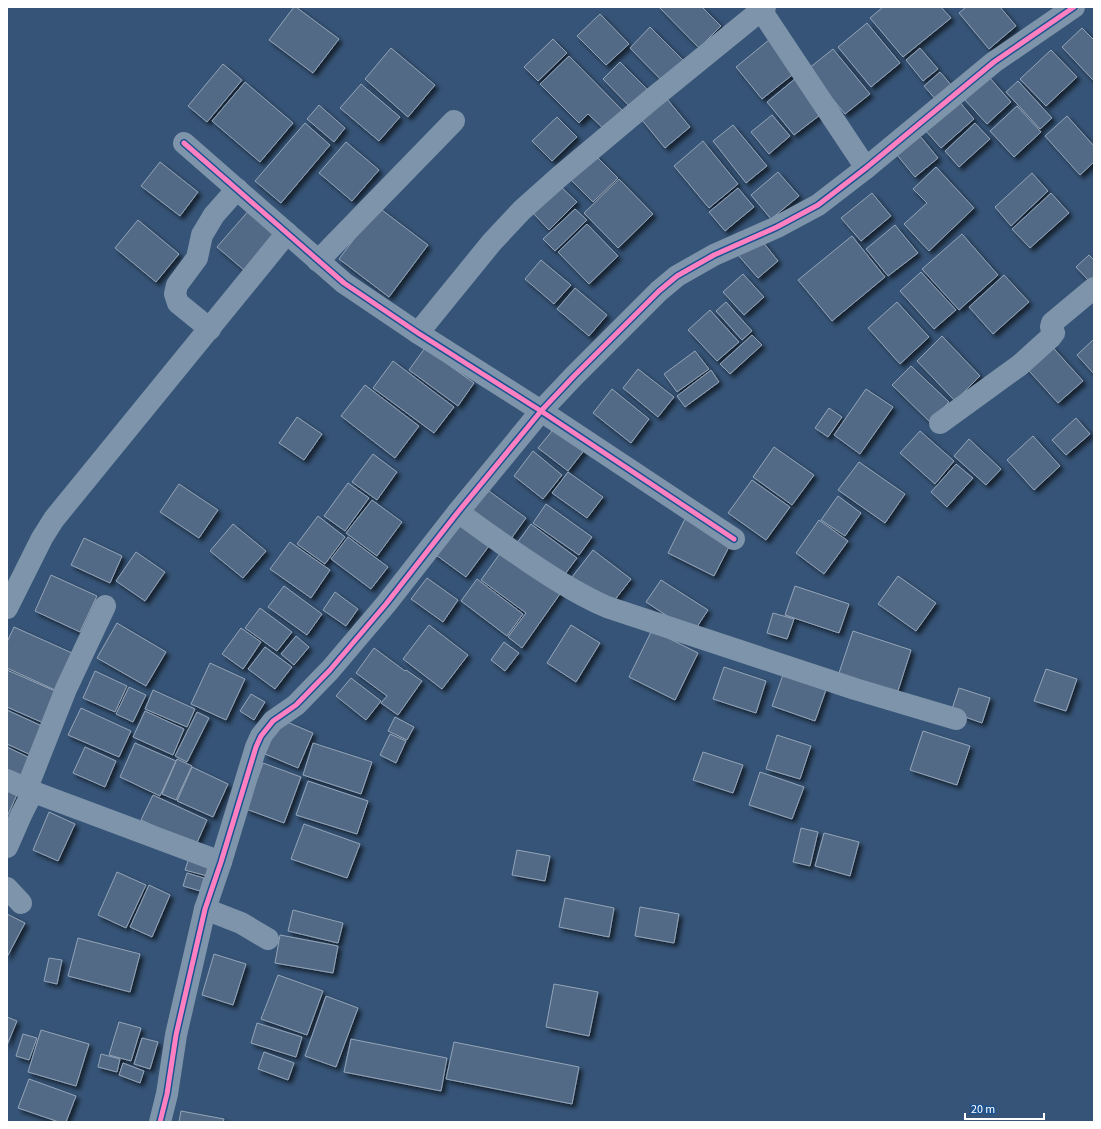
<svg xmlns="http://www.w3.org/2000/svg" width="1101" height="1129" viewBox="0 0 1101 1129" font-family="'Source Sans 3',sans-serif">
  <style>
    .building { fill: #536b86; stroke: #93a4b8; filter: url(#shadow) }
    .lines { fill: none; stroke-linecap: round; stroke-linejoin: round }
    .street { stroke: #7e94aa; stroke-width: 22 }
    .cycleway-casing { stroke: #1b5392; stroke-width: 8 }
    .cycleway { stroke: #ff80c0; stroke-width: 5 }
  </style>
  <defs>
    <filter id="shadow"><feDropShadow dx="3.5" dy="3.5" stdDeviation="2" flood-color="#0009"/></filter>
  </defs>
  <rect width="100%" height="100%" fill="#365477"/>
  <g class="building">
    <path d="M294,7H296L339,39L313,73L269,40Z"/>
    <path d="M659,7H702L721,26L699,48Z"/>
    <path d="M883,7H941L951,18L903,57L870,18Z"/>
    <path d="M966,7H1000L1016,26L989,49L959,13Z"/>
    <path d="M600,14L629,44L606,65L577,36Z"/>
    <path d="M867,23L900,63L871,87L838,47Z"/>
    <path d="M650,27L687,64L666,85L630,48Z"/>
    <path d="M1082,28L1094,40V81L1062,47Z"/>
    <path d="M553,39L567,53L538,81L524,67Z"/>
    <path d="M769,40L796,72L762,99L736,67Z"/>
    <path d="M391,48L435,85L408,117L365,79Z"/>
    <path d="M920,48L938,69L923,81L906,60Z"/>
    <path d="M833,49L870,94L845,114L808,69Z"/>
    <path d="M1051,50L1077,77L1046,106L1020,79Z"/>
    <path d="M569,56L623,111L604,129L588,114L579,123L540,84Z"/>
    <path d="M620,62L651,93L633,110L603,79Z"/>
    <path d="M223,64L242,80L207,122L188,106Z"/>
    <path d="M940,72L953,87L937,101L924,86Z"/>
    <path d="M989,77L1011,102L987,124L965,100Z"/>
    <path d="M796,78L824,112L794,135L767,102Z"/>
    <path d="M1018,81L1052,118L1040,129L1006,92Z"/>
    <path d="M245,82L293,123L260,162L212,121Z"/>
    <path d="M361,84L400,117L379,141L340,108Z"/>
    <path d="M667,99L690,127L665,148L642,120Z"/>
    <path d="M958,100L974,119L941,148L925,130Z"/>
    <path d="M319,105L345,128L334,142L307,119Z"/>
    <path d="M1017,106L1041,132L1014,157L990,131Z"/>
    <path d="M772,115L790,136L769,154L751,132Z"/>
    <path d="M1067,116L1094,146V162L1080,175L1045,136Z"/>
    <path d="M557,117L577,137L552,161L532,141Z"/>
    <path d="M305,123L330,145L281,203L255,181Z"/>
    <path d="M975,123L990,139L959,167L945,151Z"/>
    <path d="M733,125L767,166L746,183L713,141Z"/>
    <path d="M916,131L938,158L915,177L893,150Z"/>
    <path d="M703,141L738,184L709,208L674,166Z"/>
    <path d="M346,142L379,170L352,201L319,173Z"/>
    <path d="M594,154L618,178L593,202L569,178Z"/>
    <path d="M160,162L198,192L180,216L141,186Z"/>
    <path d="M936,167L974,208L929,251L904,224L927,203L913,189Z"/>
    <path d="M778,172L799,196L771,219L751,195Z"/>
    <path d="M1032,173L1048,191L1011,226L995,207Z"/>
    <path d="M619,179L653,214L618,248L584,213Z"/>
    <path d="M560,186L577,202L549,230L533,213Z"/>
    <path d="M738,188L754,207L725,231L709,212Z"/>
    <path d="M872,193L891,216L861,241L841,218Z"/>
    <path d="M1051,193L1069,213L1030,248L1012,229Z"/>
    <path d="M378,207L428,245L389,297L339,259Z"/>
    <path d="M251,208L279,232L245,271L217,247Z"/>
    <path d="M575,209L587,220L555,251L543,239Z"/>
    <path d="M138,220L179,254L156,282L115,248Z"/>
    <path d="M587,224L618,256L589,284L558,252Z"/>
    <path d="M895,225L918,253L888,276L866,249Z"/>
    <path d="M962,234L998,275L959,310L922,269Z"/>
    <path d="M852,236L885,277L832,321L798,280Z"/>
    <path d="M759,237L778,261L758,278L738,255Z"/>
    <path d="M1089,255L1094,260V278L1090,282L1076,267Z"/>
    <path d="M541,260L571,285L554,304L525,279Z"/>
    <path d="M921,272L956,310L934,329L900,291Z"/>
    <path d="M743,274L764,297L744,315L723,292Z"/>
    <path d="M1004,275L1029,302L993,334L969,307Z"/>
    <path d="M575,288L607,315L589,336L557,309Z"/>
    <path d="M726,302L752,331L742,340L716,311Z"/>
    <path d="M897,302L929,337L900,364L868,328Z"/>
    <path d="M710,310L739,342L717,361L688,330Z"/>
    <path d="M752,335L762,345L730,374L720,364Z"/>
    <path d="M942,336L980,376L955,401L917,361Z"/>
    <path d="M1094,339V374L1077,355Z"/>
    <path d="M1047,341L1083,381L1058,403L1022,363Z"/>
    <path d="M425,348L474,383L458,406L409,370Z"/>
    <path d="M695,351L709,369L677,392L664,374Z"/>
    <path d="M393,361L454,407L434,433L373,388Z"/>
    <path d="M911,366L949,402L930,422L892,385Z"/>
    <path d="M638,369L674,397L658,417L623,388Z"/>
    <path d="M711,370L719,382L685,407L677,396Z"/>
    <path d="M365,385L419,426L395,458L341,416Z"/>
    <path d="M612,389L649,419L631,443L593,413Z"/>
    <path d="M866,389L893,407L860,454L834,435Z"/>
    <path d="M829,408L842,417L828,437L815,428Z"/>
    <path d="M297,417L322,434L304,460L279,443Z"/>
    <path d="M1076,418L1090,434L1066,455L1052,440Z"/>
    <path d="M557,425L586,448L568,471L538,448Z"/>
    <path d="M920,431L954,461L935,484L900,453Z"/>
    <path d="M1033,436L1060,466L1034,490L1007,460Z"/>
    <path d="M969,439L1001,469L986,485L954,456Z"/>
    <path d="M774,447L814,475L792,505L753,477Z"/>
    <path d="M533,451L562,475L543,499L514,476Z"/>
    <path d="M373,454L397,472L377,500L352,482Z"/>
    <path d="M859,462L905,494L885,523L838,490Z"/>
    <path d="M956,464L973,478L947,507L931,492Z"/>
    <path d="M568,472L603,497L587,518L552,493Z"/>
    <path d="M752,480L790,507L766,540L728,513Z"/>
    <path d="M348,483L369,498L345,531L324,516Z"/>
    <path d="M179,484L218,510L199,538L160,512Z"/>
    <path d="M482,486L526,518L508,543L464,511Z"/>
    <path d="M838,496L861,513L845,536L821,520Z"/>
    <path d="M372,500L402,522L377,556L346,533Z"/>
    <path d="M546,504L592,537L579,555L533,523Z"/>
    <path d="M318,516L345,537L325,564L297,544Z"/>
    <path d="M458,517L492,542L466,577L432,552Z"/>
    <path d="M686,517L732,541L714,576L668,553Z"/>
    <path d="M819,520L848,541L824,574L796,553Z"/>
    <path d="M233,524L266,551L243,578L210,551Z"/>
    <path d="M531,524L577,558L560,581L514,547Z"/>
    <path d="M348,537L388,567L371,589L331,559Z"/>
    <path d="M84,538L122,556L110,583L71,565Z"/>
    <path d="M290,542L330,570L311,598L270,569Z"/>
    <path d="M504,548L562,591L522,648L508,637L526,613L481,580Z"/>
    <path d="M593,550L631,579L610,606L572,577Z"/>
    <path d="M136,552L165,572L145,601L116,581Z"/>
    <path d="M51,575L97,596L80,632L35,611Z"/>
    <path d="M898,576L936,603L916,631L878,604Z"/>
    <path d="M427,578L458,600L443,622L411,599Z"/>
    <path d="M477,579L523,614L507,636L461,601Z"/>
    <path d="M661,580L708,610L693,633L646,602Z"/>
    <path d="M284,586L322,614L307,635L268,607Z"/>
    <path d="M795,586L849,604L839,633L785,615Z"/>
    <path d="M335,592L358,609L346,626L323,610Z"/>
    <path d="M260,608L292,632L277,651L245,628Z"/>
    <path d="M773,613L794,619L787,639L767,633Z"/>
    <path d="M117,623L166,652L146,686L97,658Z"/>
    <path d="M429,625L468,655L442,689L403,659Z"/>
    <path d="M571,625L600,643L576,682L547,663Z"/>
    <path d="M14,627L72,653L55,690L7,668V642Z"/>
    <path d="M241,628L261,642L243,669L222,654Z"/>
    <path d="M652,630L698,653L675,700L629,677Z"/>
    <path d="M853,631L911,650L897,694L838,676Z"/>
    <path d="M296,636L309,647L294,665L281,654Z"/>
    <path d="M504,642L519,653L505,671L491,660Z"/>
    <path d="M265,647L292,667L275,689L248,669Z"/>
    <path d="M374,648L405,671L406,670L422,681L398,715L381,703L387,696L356,673Z"/>
    <path d="M210,663L245,679L226,720L191,704Z"/>
    <path d="M724,667L766,681L756,713L713,699Z"/>
    <path d="M1046,669L1077,679L1066,711L1034,701Z"/>
    <path d="M7,670L62,694L48,725L7,707Z"/>
    <path d="M95,671L127,686L115,712L83,698Z"/>
    <path d="M784,672L827,687L815,721L772,706Z"/>
    <path d="M351,678L381,701L366,720L336,696Z"/>
    <path d="M129,687L146,695L133,722L116,714Z"/>
    <path d="M959,688L990,698L982,723L951,712Z"/>
    <path d="M153,690L195,709L187,727L145,709Z"/>
    <path d="M251,694L265,702L254,720L240,711Z"/>
    <path d="M81,708L131,731L119,757L68,735Z"/>
    <path d="M7,710L44,727L31,755L7,744Z"/>
    <path d="M145,711L184,729L173,755L133,737Z"/>
    <path d="M197,712L209,718L187,762L175,756Z"/>
    <path d="M395,717L414,727L407,740L388,731Z"/>
    <path d="M280,719L313,733L298,768L265,754Z"/>
    <path d="M923,731L970,746L957,785L910,770Z"/>
    <path d="M390,734L406,741L396,763L380,755Z"/>
    <path d="M777,735L811,746L800,779L766,769Z"/>
    <path d="M135,743L176,761L160,796L120,777Z"/>
    <path d="M313,743L372,762L361,794L303,775Z"/>
    <path d="M7,747L30,758L19,783L7,777Z"/>
    <path d="M85,747L116,761L105,787L73,773Z"/>
    <path d="M703,752L743,765L733,793L693,780Z"/>
    <path d="M177,759L192,766L176,800L162,794Z"/>
    <path d="M263,763L301,777L284,823L246,809Z"/>
    <path d="M192,767L228,784L213,817L177,801Z"/>
    <path d="M760,772L804,787L792,819L749,805Z"/>
    <path d="M308,781L368,801L357,834L296,815Z"/>
    <path d="M7,785L19,790L7,817Z"/>
    <path d="M153,795L207,820L196,845L141,820Z"/>
    <path d="M49,812L75,824L58,861L33,850Z"/>
    <path d="M304,824L360,844L347,878L291,859Z"/>
    <path d="M801,828L818,832L810,866L793,862Z"/>
    <path d="M824,833L859,842L850,876L815,866Z"/>
    <path d="M517,850L550,856L545,881L512,875Z"/>
    <path d="M189,858L211,864L207,876L185,870Z"/>
    <path d="M117,872L146,885L126,928L98,915Z"/>
    <path d="M187,873L204,878L200,891L183,886Z"/>
    <path d="M149,885L170,895L152,937L130,927Z"/>
    <path d="M565,898L614,908L609,937L559,927Z"/>
    <path d="M640,907L679,914L674,943L635,936Z"/>
    <path d="M293,910L343,923L338,943L288,931Z"/>
    <path d="M7,914L25,923L7,957Z"/>
    <path d="M280,935L338,946L333,973L275,963Z"/>
    <path d="M78,938L140,954L130,992L68,976Z"/>
    <path d="M214,954L246,964L233,1005L202,995Z"/>
    <path d="M49,958L62,960L57,984L44,981Z"/>
    <path d="M278,975L323,991L307,1035L261,1019Z"/>
    <path d="M554,984L598,992L589,1036L546,1027Z"/>
    <path d="M326,996L358,1008L336,1067L305,1056Z"/>
    <path d="M7,1017L17,1021L7,1045Z"/>
    <path d="M119,1022L141,1028L131,1061L109,1055Z"/>
    <path d="M257,1023L302,1037L296,1057L251,1043Z"/>
    <path d="M41,1030L89,1044L76,1086L28,1072Z"/>
    <path d="M23,1034L37,1038L29,1060L16,1056Z"/>
    <path d="M142,1038L158,1042L150,1069L134,1064Z"/>
    <path d="M351,1039L447,1058L441,1091L344,1072Z"/>
    <path d="M454,1042L579,1067L572,1104L446,1079Z"/>
    <path d="M264,1052L294,1063L288,1080L258,1069Z"/>
    <path d="M101,1054L120,1059L117,1072L98,1067Z"/>
    <path d="M123,1063L144,1071L140,1083L119,1075Z"/>
    <path d="M29,1079L76,1096L66,1122H59L18,1108Z"/>
    <path d="M181,1111L224,1119L223,1122H179Z"/>
  </g>
  <g class="lines">
    <g class="street">
      <path d="M761,10L866,168"/>
      <path d="M184,143L344,283L418,333L541,411L734,539"/>
      <path d="M318,261L454,121"/>
      <path d="M210,329L178,303L175,294L177,285L197,258L202,235L214,215L237,189"/>
      <path d="M418,333L492,242L522,210L559,177L653,98L765,7"/>
      <path d="M940,423L1020,365L1051,337L1054,333L1051,327L1052,323L1094,288"/>
      <path d="M458,512C481,529 505,546 529,562C554,579 579,595 607,607L855,689L956,719"/>
      <path d="M7,608L42,538L54,519L287,233"/>
      <path d="M7,780L39,794L221,862"/>
      <path d="M27,788L66,689L105,606"/>
      <path d="M7,847L21,815L33,791"/>
      <path d="M7,888L21,903"/>
      <path d="M205,909L241,923L268,939"/>
      <path d="M160,1122L167,1094L176,1035L205,909L221,862L256,747L261,736L273,721L296,705L330,670L386,604L458,512L541,411L574,376L659,291L677,276L714,255L777,227L818,205L866,168L994,62L1074,7"/>
    </g>
    <g class="cycleway-casing">
      <g id="cycleway">
        <path d="M184,143L344,283L418,333L541,411L734,539"/>
        <path d="M160,1122L167,1094L176,1035L205,909L221,862L256,747L261,736L273,721L296,705L330,670L386,604L458,512L541,411L574,376L659,291L677,276L714,255L777,227L818,205L866,168L994,62L1074,7"/>
      </g>
    </g>
    <use href="#cycleway" class="cycleway"/>
  </g>
  <rect width="1101" height="1129" fill="none" stroke="#ffffff" stroke-width="16"/>
  <path d="M965 1113v6h79v-6" fill="none" stroke="#ffffff" stroke-width="2"/>
  <text x="971" y="1113" font-size="12" fill="#ffffff" stroke="#1b5392" stroke-width="3" paint-order="stroke">20 m</text>
</svg>
